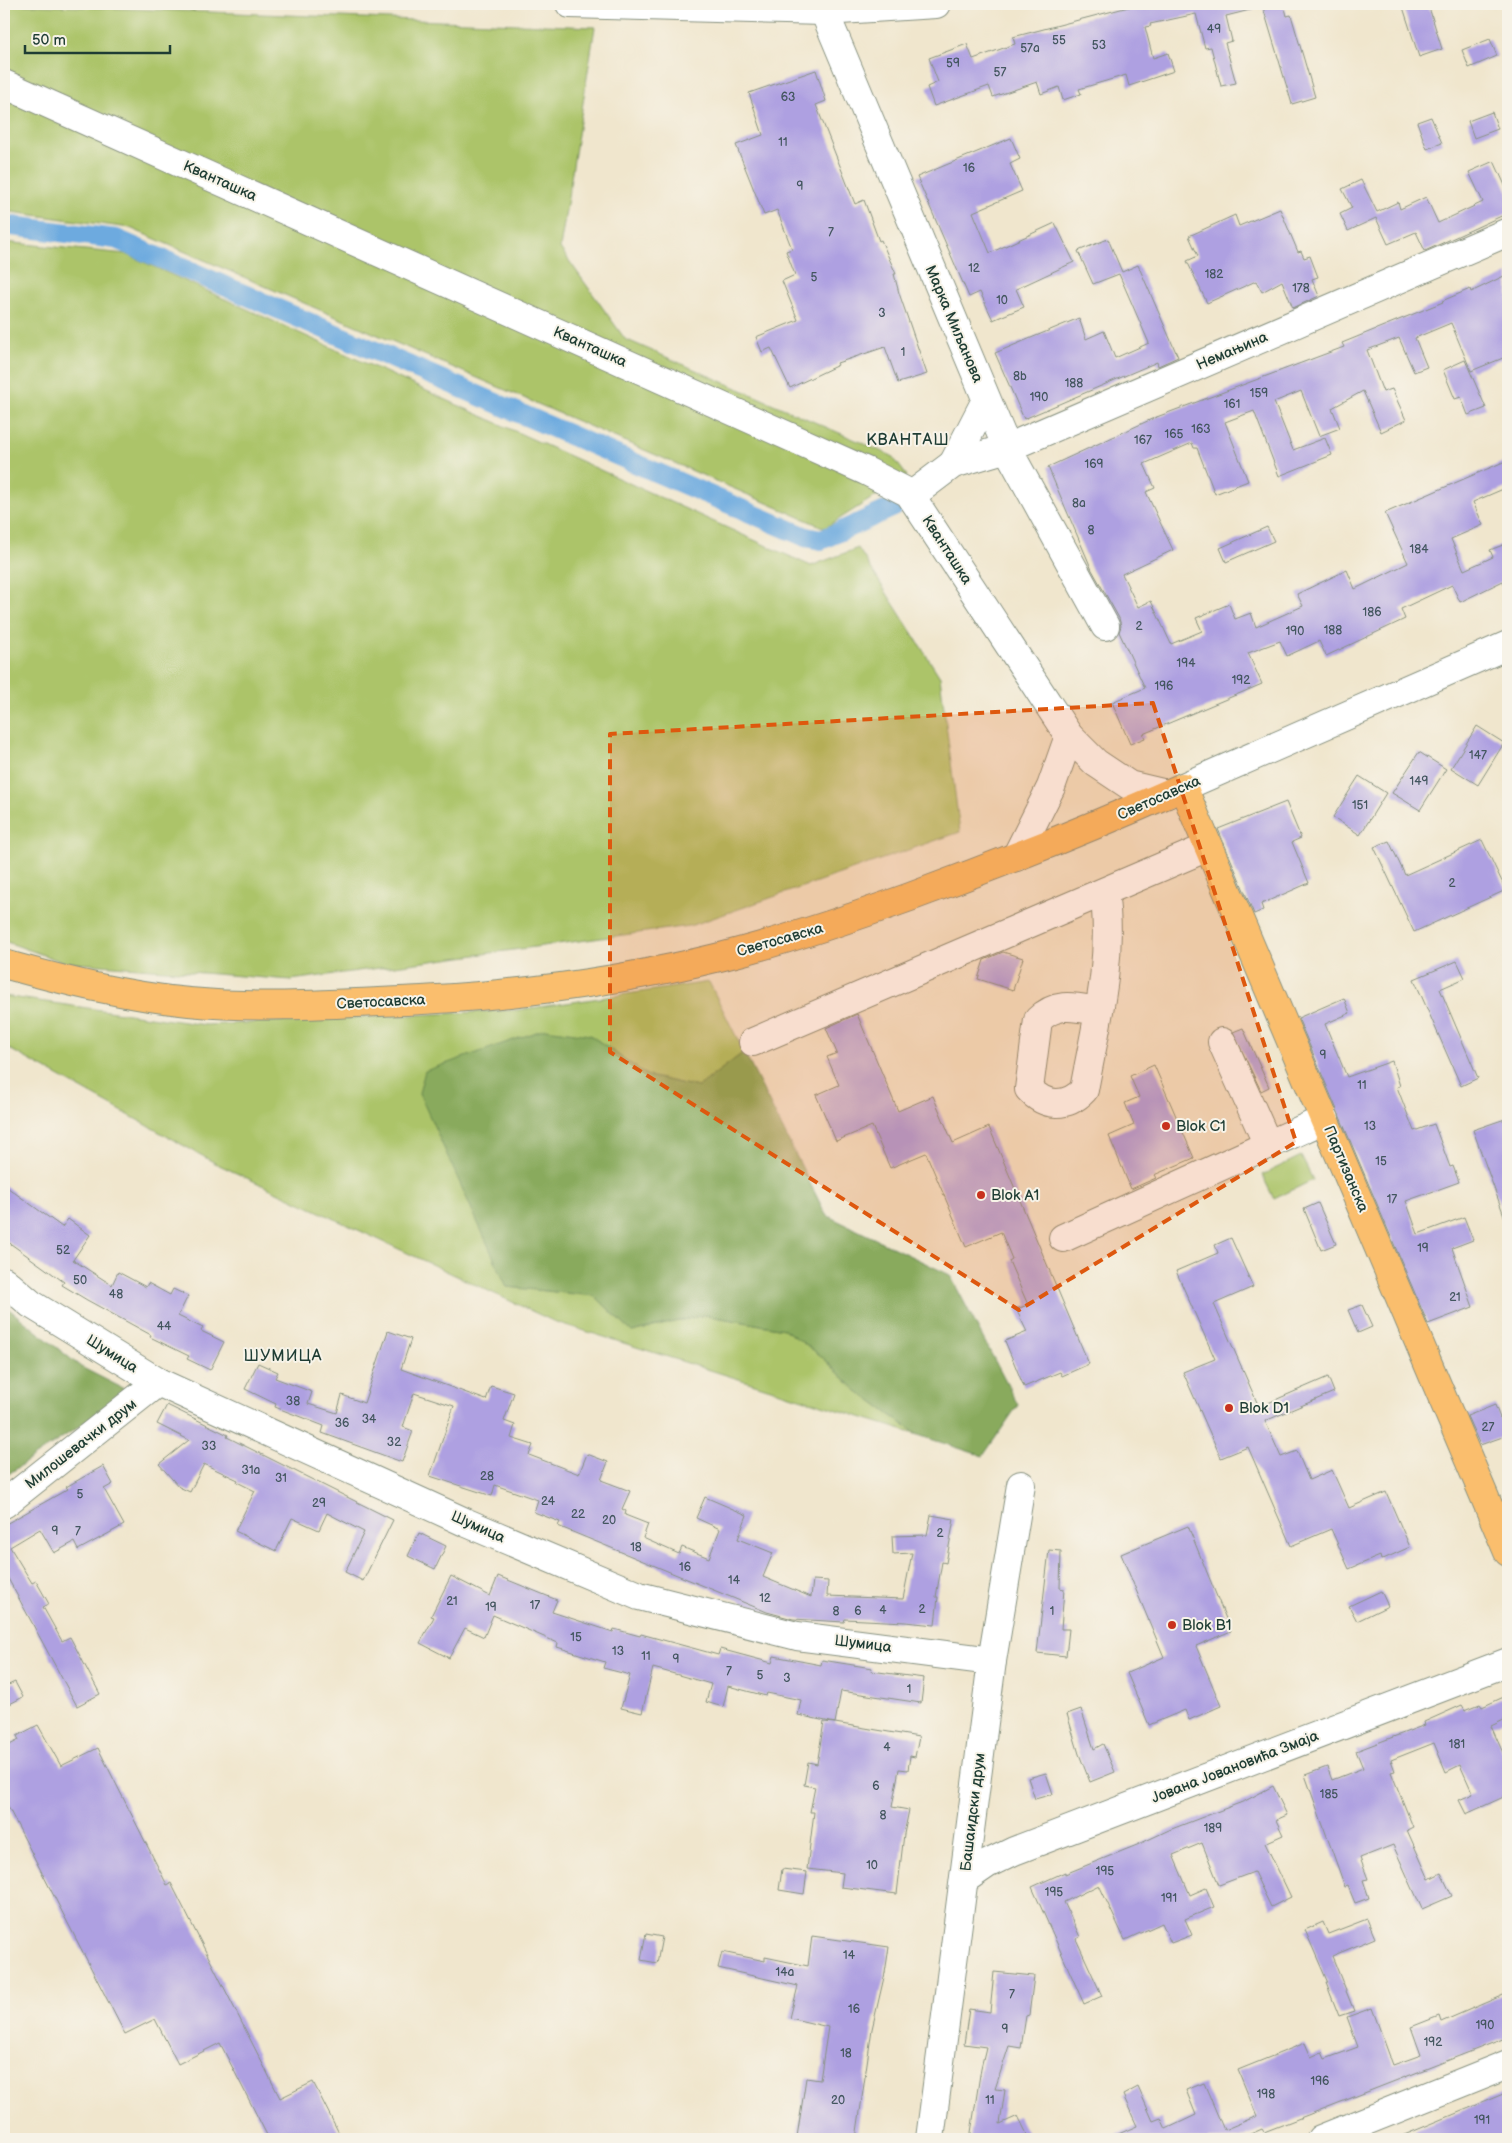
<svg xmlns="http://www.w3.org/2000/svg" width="1512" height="2143" viewBox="0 0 1512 2143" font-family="'Balsamiq Sans',sans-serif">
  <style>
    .green { fill: #acc469; stroke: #66804e }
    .forest { fill: #89aa5d; stroke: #547448 }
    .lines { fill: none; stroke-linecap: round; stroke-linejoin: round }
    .canal { stroke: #6daadf; stroke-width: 20 }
    .building { fill: #aea0e1 }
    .minor-casing { stroke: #889280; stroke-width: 30 }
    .major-casing { stroke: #889280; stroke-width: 30 }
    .minor { stroke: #fff; stroke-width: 28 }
    .major { stroke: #fabe6d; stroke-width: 28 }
    .marked { fill: #de580e; fill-opacity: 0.2; stroke: #de580e; stroke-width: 4; stroke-dasharray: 10 6; stroke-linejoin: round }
    .poi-dot { fill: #c8321e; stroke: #f7f3e8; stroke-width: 2 }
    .labels { text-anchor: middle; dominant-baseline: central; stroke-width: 4; stroke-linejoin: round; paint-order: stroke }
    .number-label { font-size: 12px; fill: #43565f }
    .street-label { font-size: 15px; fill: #1f3d34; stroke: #f7f3e8 }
    .poi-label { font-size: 15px; fill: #1f3d34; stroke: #f7f3e8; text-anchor: start }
    .neighbourhood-label { font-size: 16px; letter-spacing: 1px; fill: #1f3d34; stroke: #f7f3e8 }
  </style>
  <rect width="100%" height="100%" fill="#f7f3e8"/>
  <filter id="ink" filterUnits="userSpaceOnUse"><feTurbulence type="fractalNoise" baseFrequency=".02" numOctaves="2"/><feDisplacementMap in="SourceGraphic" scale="10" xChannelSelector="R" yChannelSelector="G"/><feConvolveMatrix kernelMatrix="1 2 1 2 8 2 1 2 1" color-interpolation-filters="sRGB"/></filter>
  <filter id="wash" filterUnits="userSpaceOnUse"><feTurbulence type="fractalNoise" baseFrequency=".0096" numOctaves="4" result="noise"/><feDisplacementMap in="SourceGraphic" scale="20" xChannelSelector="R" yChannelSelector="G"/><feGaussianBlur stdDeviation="1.12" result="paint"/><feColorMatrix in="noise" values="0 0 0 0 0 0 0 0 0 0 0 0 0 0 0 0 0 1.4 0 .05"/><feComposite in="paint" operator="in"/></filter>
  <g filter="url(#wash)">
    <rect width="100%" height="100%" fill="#f0e6cd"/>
    <g class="green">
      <path d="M4,4L595,27L560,248L625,339L892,456L907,476L825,528L130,228L4,211Z"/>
      <path d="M4,242L126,254L811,566L858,548L940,677L960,832L690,926L291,980L63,962L4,941Z"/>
      <path d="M709,982L744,1052L698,1087L648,1076L590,1035L507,1287L595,1296L632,1332L704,1315L784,1329L820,1355L856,1390L918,1435L553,1321L217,1164L4,1046V996L205,1025L518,1010Z"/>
      <path d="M1301,1156L1313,1180L1274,1199L1262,1175Z"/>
    </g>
    <g class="forest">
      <path d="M545,1029L590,1035L648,1076L698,1087L744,1052L826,1215L950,1275L1018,1405L983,1456L918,1435L856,1390L820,1355L784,1329L704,1315L632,1332L595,1296L507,1287L419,1093L425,1071Z"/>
      <path d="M4,1305L81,1367L130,1392L4,1477Z"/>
    </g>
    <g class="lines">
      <path class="canal" d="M4,225L116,239L806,537L821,540L894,507"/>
    </g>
    <g id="blocks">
      <g class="building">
        <path d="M1140,4H1253L1254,9L1226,16L1232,41L1225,43L1236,83L1221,86L1211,47L1205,48L1196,14L1150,24L1151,26L1145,27L1153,58L1168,53L1174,71L1129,86L1126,75L1079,89L1081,94L1063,100L1059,87L1041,94L1037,82L993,97L989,86L934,106L927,87L938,82L929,58L967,44L973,59L1015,44L1013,37Z"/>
        <path d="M1262,4H1284L1287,16L1291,15L1315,97L1292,104Z"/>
        <path d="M1402,4H1428L1442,49L1419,57Z"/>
        <path d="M1490,39L1497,56L1469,68L1462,50Z"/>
        <path d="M816,70L826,101L816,105L855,204L864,200L879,241L881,240L896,274H894L899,293L927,374L898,383L885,347L837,363L838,365L790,388L771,348L762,352L756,337L798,320L782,281L795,275L786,251L792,249L777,210L764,215L736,145L763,135L749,93Z"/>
        <path d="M1492,112L1498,129L1474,138L1468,121Z"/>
        <path d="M1431,117L1442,143L1427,149L1417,122Z"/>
        <path d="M1011,138L1020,159L1010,164L1022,191L973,212L990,253L1055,223L1074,262L1016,289L1024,307L993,320L980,292L969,297L917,177Z"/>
        <path d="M1494,161L1508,192V213L1425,251L1416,232L1388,244L1376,218L1348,231L1340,214L1352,208L1342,189L1361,180L1377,212L1398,202L1400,209L1426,197L1438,223L1483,202L1469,172Z"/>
        <path d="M1280,209L1298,252L1301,251L1304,258L1310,256L1318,277L1312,279L1319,296L1293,308L1282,281L1262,292L1256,281L1207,303L1187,261L1198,256L1189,236L1235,215L1239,226Z"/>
        <path d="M1108,239L1122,272L1138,265L1178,357L1158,366L1157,362L1024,419L995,353L1079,318L1086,339L1104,331L1115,358L1149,343L1119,274L1093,284L1078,251Z"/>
        <path d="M1508,274V356L1471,371L1451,323L1415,338L1427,367L1414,372L1399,338L1367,350L1383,392L1392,389L1406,420L1381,432L1363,391L1332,408L1340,428L1319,436L1301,391L1274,402L1293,450L1325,438L1332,455L1279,476L1254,411L1225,422L1248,481L1215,494L1197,448H1194L1192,443L1144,464L1155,488L1146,492L1173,550L1122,574L1138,607L1151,601L1171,644L1202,631L1196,618L1229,604L1235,619L1251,613L1256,627L1303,606L1297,594L1347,570L1355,589L1408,563L1385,513L1508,460V487L1473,502L1483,525L1451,539L1464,570L1493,557L1490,550L1508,543V593L1503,581L1460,602L1452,585L1401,609L1405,619L1326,656L1319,641L1287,656L1280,641L1248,653L1262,684L1143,734L1145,738L1130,744L1112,702L1145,688L1119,632L1121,626L1119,618L1092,570L1048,467L1154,418L1344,347L1342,343L1443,302L1442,301L1470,289L1471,292Z"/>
        <path d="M1465,360L1486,408L1468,415L1461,397L1455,399L1443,370Z"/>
        <path d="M1267,527L1274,541L1226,562L1220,548Z"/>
        <path d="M1477,726L1504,743L1478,785L1451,768Z"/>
        <path d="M1419,752L1446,769L1420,810L1392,793Z"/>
        <path d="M1359,776L1386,793L1360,835L1333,817Z"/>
        <path d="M1286,802L1301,838L1292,842L1309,883L1261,904L1263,910L1254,914L1218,829Z"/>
        <path d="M1482,840L1506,890L1414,932L1374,847L1389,841L1405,875Z"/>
        <path d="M1003,952L1023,958L1013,990L978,979L984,960Z"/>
        <path d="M1457,961L1465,978L1440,989L1478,1078L1461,1086L1414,979Z"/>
        <path d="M1344,998L1350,1013L1325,1024L1347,1077L1392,1061L1400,1086L1397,1087L1414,1131L1434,1124L1450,1167L1453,1166L1459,1182L1406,1201L1418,1234L1464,1217L1473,1240L1452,1248L1473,1307L1428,1324L1298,1018Z"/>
        <path d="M857,1014L898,1111L933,1096L953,1143L989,1127L1089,1364L1062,1376L1060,1372L1024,1387L1005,1341L1027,1332L1016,1309L1028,1305L1009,1261L1012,1259L1001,1232L966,1247L926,1153L890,1168L872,1126L836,1141L816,1095L839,1085L827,1057L837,1053L826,1028Z"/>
        <path d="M1243,1028L1269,1087L1261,1091L1233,1032Z"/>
        <path d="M1154,1065L1194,1158L1154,1175L1156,1178L1131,1189L1109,1136L1134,1125L1125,1103L1139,1097L1130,1076Z"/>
        <path d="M1508,1118V1221H1506L1473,1130Z"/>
        <path d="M4,1185L62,1227L68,1219L90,1235L73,1260L112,1285L118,1272L146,1287L148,1283L170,1295L173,1289L188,1296L178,1316L203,1328L201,1331L224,1342L210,1370L187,1359L189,1356L150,1337L151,1335L87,1300L62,1285L64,1282L4,1239Z"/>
        <path d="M1318,1203L1336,1244L1321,1250L1304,1209Z"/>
        <path d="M1231,1238L1253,1287L1214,1304L1259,1407L1328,1377L1334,1392L1265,1421L1281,1457L1297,1451L1309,1480L1332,1470L1349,1508L1386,1492L1410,1547L1381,1560L1380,1556L1349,1569L1331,1529L1291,1546L1248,1447L1221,1458L1183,1372L1215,1359L1176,1271L1218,1253L1215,1245Z"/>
        <path d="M1362,1305L1372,1327L1358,1333L1348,1310Z"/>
        <path d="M388,1331L411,1339L401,1369L486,1400L491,1386L514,1393L504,1421L515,1425L511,1438L533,1445L529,1455L579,1474L587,1454L608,1462L601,1480L630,1491L622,1509L626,1511L625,1515L648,1524L643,1538L679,1554L682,1547L709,1558L720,1529L696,1518L705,1497L747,1515L738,1539L773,1553L763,1577L811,1597L813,1580L828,1581L827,1596L903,1599L912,1553L893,1554L892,1536L927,1535L931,1515L954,1519L946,1563L942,1562L936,1597H938L935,1625L905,1622L845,1619L844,1622L793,1619L767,1612L558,1526L560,1522L534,1512L538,1500L495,1485L492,1496L430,1476L454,1406L414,1393L403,1427L413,1431L402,1462L322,1433L324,1426L275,1407L276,1404L245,1389L258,1363L278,1372L275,1378L312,1392L308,1404L337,1413L342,1395L364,1403Z"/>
        <path d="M167,1405L228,1435L227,1437L393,1520L363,1581L345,1572L364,1532L327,1513L319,1530L292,1518L276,1551L235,1531L255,1491L237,1482L238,1480L204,1464L190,1492L179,1487L159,1464L189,1440L157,1424Z"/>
        <path d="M1495,1405L1500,1418L1508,1415V1435L1480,1445L1467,1416Z"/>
        <path d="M103,1466L113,1484L104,1489L124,1525L78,1550L74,1542L54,1553L40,1529L10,1547L32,1583L36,1581L49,1604L43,1607L62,1641L70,1637L100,1694L77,1706L4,1571V1525L68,1489L66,1487Z"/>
        <path d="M1188,1526L1231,1631L1196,1646L1221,1706L1189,1720L1185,1710L1149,1725L1127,1673L1164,1657L1121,1554Z"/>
        <path d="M419,1533L446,1546L435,1569L408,1556Z"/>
        <path d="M1049,1550L1061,1551L1060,1588L1064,1589L1061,1629H1069L1066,1656L1037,1653Z"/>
        <path d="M451,1576L490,1596L498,1576L557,1600L552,1612L613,1632L614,1629L640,1636L641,1634L718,1655L720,1649L772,1663L774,1656L821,1665L822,1660L872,1668L871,1671L924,1678L921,1703L841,1691L835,1723L919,1737L915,1757L910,1756L908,1770L899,1769L892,1807L909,1810L904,1834L897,1894L841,1887L843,1873L807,1869L814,1812H810L815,1787L804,1785L808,1762L817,1764L824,1722L835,1723L798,1715L801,1700L767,1693L766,1696L728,1686L723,1707L706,1702L711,1684L653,1668L642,1713L621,1708L630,1675L603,1668L605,1662L557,1647L558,1643L493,1615L484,1637L465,1628L449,1658L420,1643L434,1617L431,1616Z"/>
        <path d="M1381,1591L1388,1606L1357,1621L1349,1606Z"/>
        <path d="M15,1682L23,1697L4,1707V1687Z"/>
        <path d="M1508,1695V1718L1491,1726L1508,1764V1795L1466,1814L1459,1800L1473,1794L1460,1765L1446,1772L1434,1743L1391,1760L1395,1771L1391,1772L1413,1827L1407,1830L1429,1879L1441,1873L1452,1896L1422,1909L1393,1845L1360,1858L1368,1879L1363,1880L1369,1898L1355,1903L1348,1886L1345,1887L1305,1775L1327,1767L1332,1780L1363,1768L1356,1751L1425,1725L1424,1722L1462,1705L1465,1710L1480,1704L1482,1707Z"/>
        <path d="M1081,1709L1094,1749L1103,1744L1115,1772L1090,1782L1079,1754L1067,1714Z"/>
        <path d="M38,1725L61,1766L98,1748L167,1885L171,1883L280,2098L313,2082L342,2139H269L220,2043L178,2064L155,2019L125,2034L4,1799V1748L19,1740L17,1736Z"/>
        <path d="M1046,1773L1053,1794L1035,1799L1028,1778Z"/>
        <path d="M1273,1786L1287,1815L1276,1820L1283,1835L1265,1843L1291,1897L1271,1907L1254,1872L1219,1885L1202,1843L1173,1855L1190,1895L1206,1888L1214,1907L1185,1919L1192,1935L1171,1943L1162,1923L1125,1940L1099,1885L1064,1902L1080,1937L1076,1939L1102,1996L1084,2004L1032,1887L1065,1872V1874L1137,1845L1169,1830L1245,1801Z"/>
        <path d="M782,1869L807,1872L804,1894L779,1890Z"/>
        <path d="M1367,1919L1375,1938L1332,1956L1354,2011L1339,2016L1326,1983H1328L1305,1930L1323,1922L1328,1934Z"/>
        <path d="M646,1934L662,1937L657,1963L641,1960Z"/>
        <path d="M812,1936L889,1947L885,1973L872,2029L856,2139H808L797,2137L806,2078L820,2080L828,2027L790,2018L798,1986L718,1968L722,1952L765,1961V1957L808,1966Z"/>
        <path d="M994,1972L1034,1976L1029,2015L1026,2016L1021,2048L1009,2046L995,2089L1005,2090L1000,2124L1018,2116L1027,2134L1018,2139H970L981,2068L986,2047L964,2044L969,2009L990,2012Z"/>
        <path d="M1508,1993V2037L1264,2132L1262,2129L1239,2139H1107L1137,2126L1123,2095L1138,2087L1153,2121L1161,2118L1166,2129L1196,2115L1186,2090L1204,2083L1224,2130L1257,2116L1238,2070L1305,2043L1311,2057L1322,2052L1325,2059L1358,2047L1347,2017L1372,2008L1393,2065L1421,2055L1411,2027L1439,2016L1441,2022Z"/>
        <path d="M1508,2092V2139H1397V2138Z"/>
      </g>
    </g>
  </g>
  <g filter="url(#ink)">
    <use href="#blocks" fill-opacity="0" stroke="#889280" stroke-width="1"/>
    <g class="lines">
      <g class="minor-casing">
        <g id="minor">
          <path d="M570,4L824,11L936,4"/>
          <path d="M824,11L1007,448L1105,626"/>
          <path d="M4,84L866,471L909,493L1069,736L1096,763L1129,785L1167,794"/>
          <path d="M953,464L986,400"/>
          <path d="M912,495L953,464L1007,448L1508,232"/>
          <path d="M1183,787L1508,645"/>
          <path d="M1016,857L1051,787L1069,736"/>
          <path d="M1098,1011C1075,1007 1057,1001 1038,1020L1029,1089C1045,1107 1067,1108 1084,1090C1096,1024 1114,959 1104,892"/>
          <path d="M753,1042L1208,847"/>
          <path d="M1222,1042L1268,1145"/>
          <path d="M1063,1238L1325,1119"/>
          <path d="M4,1281L31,1304L158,1382L467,1523L639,1596L797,1636L992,1661"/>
          <path d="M4,1504L158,1382"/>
          <path d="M965,1879L987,1864L1014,1851L1508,1662"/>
          <path d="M930,2139L992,1661L1021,1485"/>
          <path d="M1321,2139L1508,2064"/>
        </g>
      </g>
      <g class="major-casing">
        <path id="major" d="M4,964C65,981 126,996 189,1002C252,1008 316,1005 379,1002C495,998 611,984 724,956C788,940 849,919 910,897C1003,863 1093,827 1183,787L1508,1552"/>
      </g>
      <use href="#minor" class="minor"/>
      <use href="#major" class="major"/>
    </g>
  </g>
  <path class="marked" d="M1153,703L1296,1142L1019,1310L610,1052V734Z"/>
  <g class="poi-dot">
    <circle cx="1166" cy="1126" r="5"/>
    <circle cx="981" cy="1195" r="5"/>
    <circle cx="1229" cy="1408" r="5"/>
    <circle cx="1172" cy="1625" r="5"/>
  </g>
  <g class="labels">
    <g class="number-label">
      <text x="1214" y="29">49</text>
      <text x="1059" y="40">55</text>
      <text x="1099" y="45">53</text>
      <text x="1030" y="48">57a</text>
      <text x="953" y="63">59</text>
      <text x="1000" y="72">57</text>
      <text x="788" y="97">63</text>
      <text x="783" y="142">11</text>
      <text x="969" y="168">16</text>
      <text x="800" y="186">9</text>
      <text x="831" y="232">7</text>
      <text x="974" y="268">12</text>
      <text x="1214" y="274">182</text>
      <text x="814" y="277">5</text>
      <text x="1301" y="288">178</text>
      <text x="1002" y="300">10</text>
      <text x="882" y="313">3</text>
      <text x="903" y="352">1</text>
      <text x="1020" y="376">8b</text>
      <text x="1074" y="383">188</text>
      <text x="1259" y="393">159</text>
      <text x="1039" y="397">190</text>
      <text x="1232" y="404">161</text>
      <text x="1201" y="429">163</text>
      <text x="1174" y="434">165</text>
      <text x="1143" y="440">167</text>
      <text x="1094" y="464">169</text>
      <text x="1079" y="503">8a</text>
      <text x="1091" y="530">8</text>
      <text x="1419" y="549">184</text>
      <text x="1372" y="612">186</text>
      <text x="1139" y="626">2</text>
      <text x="1333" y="630">188</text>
      <text x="1295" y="631">190</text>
      <text x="1186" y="663">194</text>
      <text x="1241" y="680">192</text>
      <text x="1164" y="686">196</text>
      <text x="1478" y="755">147</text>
      <text x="1419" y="781">149</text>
      <text x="1360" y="805">151</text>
      <text x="1452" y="883">2</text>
      <text x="1323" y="1055">9</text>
      <text x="1362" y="1085">11</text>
      <text x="1370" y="1126">13</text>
      <text x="1381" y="1161">15</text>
      <text x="1392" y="1199">17</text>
      <text x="1423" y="1248">19</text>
      <text x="63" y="1250">52</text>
      <text x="80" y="1280">50</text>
      <text x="116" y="1294">48</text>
      <text x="1455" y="1297">21</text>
      <text x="164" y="1326">44</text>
      <text x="293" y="1401">38</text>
      <text x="369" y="1419">34</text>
      <text x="342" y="1423">36</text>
      <text x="1488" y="1427">27</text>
      <text x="394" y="1442">32</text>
      <text x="209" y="1446">33</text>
      <text x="251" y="1470">31a</text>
      <text x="487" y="1476">28</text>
      <text x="281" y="1478">31</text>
      <text x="80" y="1494">5</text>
      <text x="548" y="1501">24</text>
      <text x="319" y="1503">29</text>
      <text x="578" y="1514">22</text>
      <text x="609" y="1520">20</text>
      <text x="55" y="1531">9</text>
      <text x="78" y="1531">7</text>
      <text x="940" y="1533">2</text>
      <text x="636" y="1547">18</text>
      <text x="685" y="1567">16</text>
      <text x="734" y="1580">14</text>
      <text x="765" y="1598">12</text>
      <text x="452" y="1601">21</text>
      <text x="535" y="1605">17</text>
      <text x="491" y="1607">19</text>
      <text x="922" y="1609">2</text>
      <text x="883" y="1610">4</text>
      <text x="836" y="1611">8</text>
      <text x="858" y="1611">6</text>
      <text x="1052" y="1611">1</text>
      <text x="576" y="1637">15</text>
      <text x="618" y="1651">13</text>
      <text x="646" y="1656">11</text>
      <text x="676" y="1659">9</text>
      <text x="729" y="1671">7</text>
      <text x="760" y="1675">5</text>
      <text x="787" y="1678">3</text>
      <text x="909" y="1689">1</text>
      <text x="1457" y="1744">181</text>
      <text x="887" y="1747">4</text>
      <text x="876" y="1786">6</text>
      <text x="1329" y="1794">185</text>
      <text x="883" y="1815">8</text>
      <text x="1213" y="1828">189</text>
      <text x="872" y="1865">10</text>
      <text x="1105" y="1871">195</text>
      <text x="1054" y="1892">195</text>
      <text x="1169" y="1898">191</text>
      <text x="849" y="1955">14</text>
      <text x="785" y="1972">14a</text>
      <text x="1012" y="1994">7</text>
      <text x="854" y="2009">16</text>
      <text x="1485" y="2025">190</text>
      <text x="1005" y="2029">9</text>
      <text x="1433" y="2042">192</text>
      <text x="846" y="2053">18</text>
      <text x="1320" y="2081">196</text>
      <text x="1266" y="2094">198</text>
      <text x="838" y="2100">20</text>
      <text x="990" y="2100">11</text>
      <text x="1482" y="2120">191</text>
    </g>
    <g class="street-label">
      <text transform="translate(220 181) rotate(24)">Кванташка</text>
      <text transform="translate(954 324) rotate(67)">Марка Миљанова</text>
      <text transform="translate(590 347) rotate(24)">Кванташка</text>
      <text transform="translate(1232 351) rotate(-23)">Немањина</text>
      <text transform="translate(947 550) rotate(57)">Кванташка</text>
      <text transform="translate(1159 798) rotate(-24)">Светосавска</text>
      <text transform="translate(780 940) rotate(-16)">Светосавска</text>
      <text transform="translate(381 1002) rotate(-3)">Светосавска</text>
      <text transform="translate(1346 1169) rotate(67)">Партизанска</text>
      <text transform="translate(112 1354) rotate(32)">Шумица</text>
      <text transform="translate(81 1444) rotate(-38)">Милошевачки друм</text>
      <text transform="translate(478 1527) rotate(24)">Шумица</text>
      <text transform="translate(863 1644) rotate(7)">Шумица</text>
      <text transform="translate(1235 1767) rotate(-21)">Јована Јовановића Змаја</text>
      <text transform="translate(973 1812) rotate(-83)">Башаидски друм</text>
    </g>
    <g class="poi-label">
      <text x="1176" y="1126">Blok C1</text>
      <text x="991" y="1195">Blok A1</text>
      <text x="1239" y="1408">Blok D1</text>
      <text x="1182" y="1625">Blok B1</text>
    </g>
    <g class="neighbourhood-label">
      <text x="908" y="440">КВАНТАШ</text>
      <text x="283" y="1356">ШУМИЦА</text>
    </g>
  </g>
  <rect width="1512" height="2143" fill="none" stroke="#f7f3e8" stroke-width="20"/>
  <path d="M25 45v8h145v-8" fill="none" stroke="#1f3d34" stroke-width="2.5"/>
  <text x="32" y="45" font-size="15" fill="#1f3d34" stroke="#f7f3e8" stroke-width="4" paint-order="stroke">50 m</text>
</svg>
